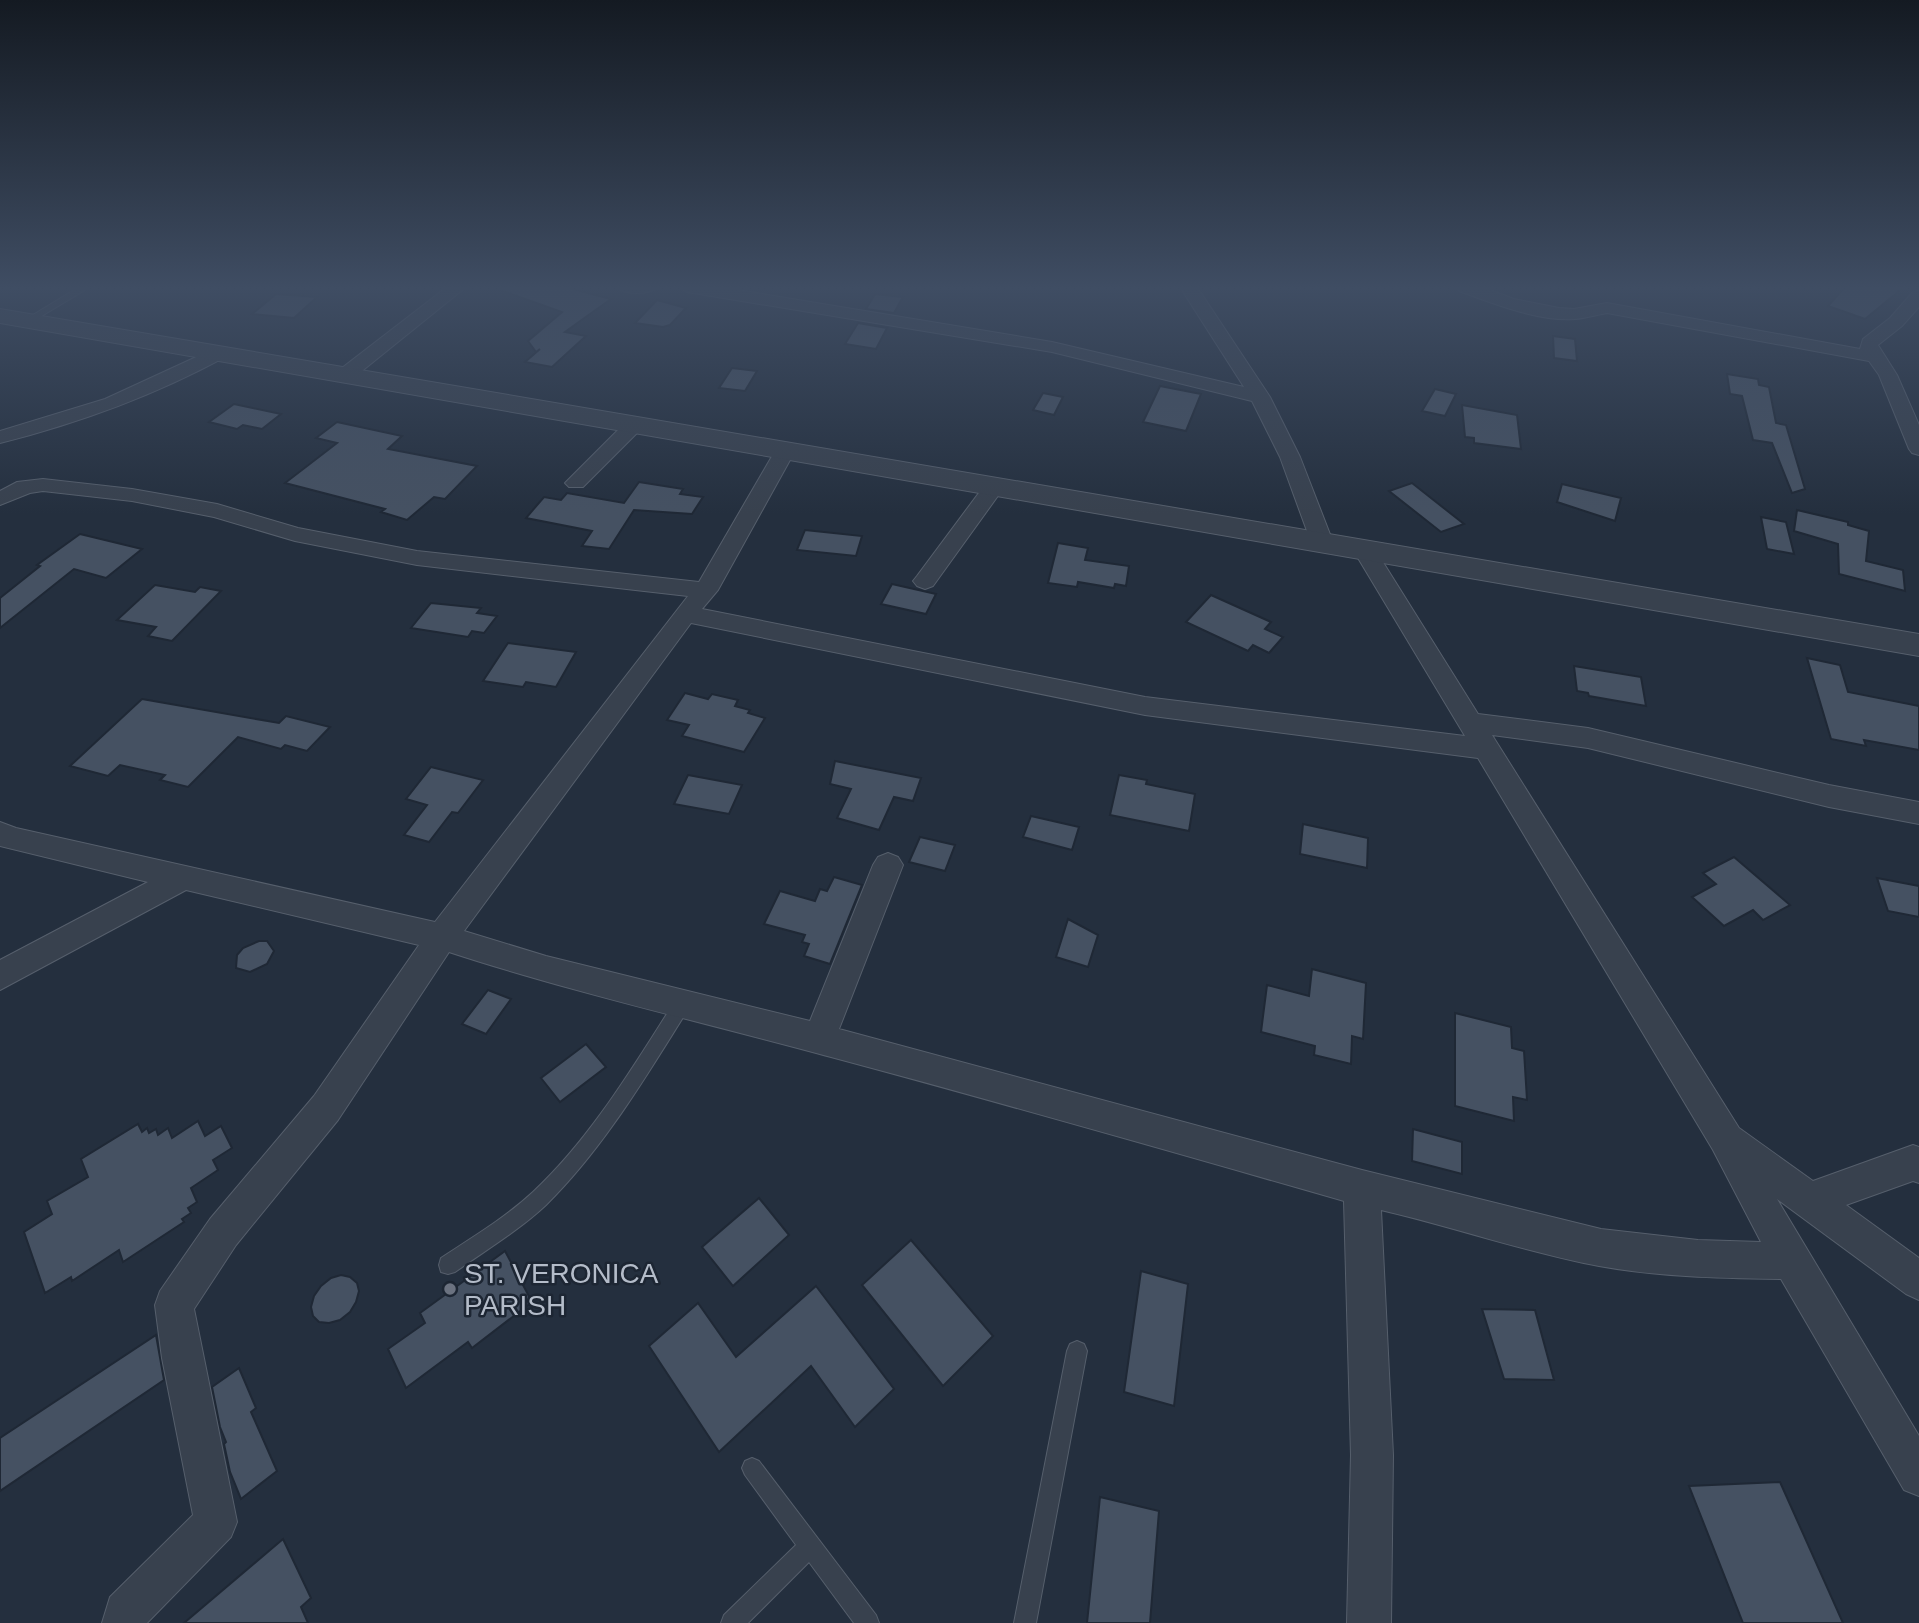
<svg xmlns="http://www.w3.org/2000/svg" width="1919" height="1623" viewBox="0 0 1919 1623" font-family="Helvetica,sans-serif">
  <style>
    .building { fill: #455162; stroke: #1f2835; stroke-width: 2 }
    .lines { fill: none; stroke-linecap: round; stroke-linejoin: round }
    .service-casing { stroke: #565f6c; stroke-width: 2 }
    .minor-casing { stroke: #565f6c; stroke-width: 2 }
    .tertiary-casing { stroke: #565f6c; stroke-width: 2 }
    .service { fill: #38414e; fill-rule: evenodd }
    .minor { fill: #38414e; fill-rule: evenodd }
    .tertiary { fill: #38414e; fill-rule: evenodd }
    .worship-dot { fill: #6b7280; stroke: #1d2633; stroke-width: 2.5 }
    .labels { text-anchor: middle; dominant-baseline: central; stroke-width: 5; stroke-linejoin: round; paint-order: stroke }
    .near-poi-label { font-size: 28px; fill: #b4bcc9; stroke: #1d2633; text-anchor: start }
  </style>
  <rect width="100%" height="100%" fill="#242f3e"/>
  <g class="building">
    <path d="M501,287H565L611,299L565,332L586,336L552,367L525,362L540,349L536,352L528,341L562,312L500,290Z"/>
    <path d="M1845,287H1904L1865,319L1828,306Z"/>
    <path d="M276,294L317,297L294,318L252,314Z"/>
    <path d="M875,294L903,297L894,313L866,309Z"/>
    <path d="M657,300L686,308L670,325L663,327L635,323Z"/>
    <path d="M858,323L887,328L876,349L845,344Z"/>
    <path d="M1553,336L1575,339L1577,361L1554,358Z"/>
    <path d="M732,368L757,371L745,391L719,388Z"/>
    <path d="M1727,374L1758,379L1759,385L1769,387L1776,423L1786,425L1805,489L1792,493L1772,443L1753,440L1742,396L1730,394Z"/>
    <path d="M1160,386L1201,394L1186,431L1143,422Z"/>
    <path d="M1435,389L1456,394L1445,416L1422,411Z"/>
    <path d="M1043,393L1063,397L1054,415L1033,410Z"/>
    <path d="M234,404L281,414L262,429L243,425L237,429L209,422Z"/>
    <path d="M1462,405L1517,415L1521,449L1474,443V438L1465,437Z"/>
    <path d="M337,422L402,436L388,449L477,466L445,499L434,497L407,520L381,512L385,509L285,483L337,443L316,438Z"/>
    <path d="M639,482L683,489L680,494L703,497L692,514L634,510L609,549L582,546L592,531L526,518L544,497L561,500L567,493L624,503Z"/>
    <path d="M1412,483L1464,524L1441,532L1389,491Z"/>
    <path d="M1562,484L1621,498L1615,521L1557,502Z"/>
    <path d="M1797,510L1848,522V525L1869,531L1866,561L1903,570L1905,591L1839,574L1838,544L1794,531Z"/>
    <path d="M1761,517L1786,522L1794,554L1767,549Z"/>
    <path d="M805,530L862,536L856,556L797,550Z"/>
    <path d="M80,534L142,549L106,578L74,569L0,628V598L40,566L37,565Z"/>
    <path d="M1058,543L1088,548L1085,560L1129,566L1126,586L1115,584L1114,588L1078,582L1077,587L1048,583Z"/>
    <path d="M892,584L936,594L926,614L881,604Z"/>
    <path d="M155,585L195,592L200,587L221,591L172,641L148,636L156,627L117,620Z"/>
    <path d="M1211,595L1271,622L1265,629L1283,637L1269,653L1253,645L1248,651L1186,622Z"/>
    <path d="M431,603L481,608L477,613L497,616L484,633L472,631L468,637L411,628Z"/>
    <path d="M508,643L576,652L556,687L526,682L523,687L483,681Z"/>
    <path d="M1807,658L1840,665L1848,692L1919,706V750L1864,740L1866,746L1831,739Z"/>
    <path d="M1574,666L1641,677L1646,706L1589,696L1588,693L1577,691Z"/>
    <path d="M685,693L708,699L712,694L738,700L735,706L750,710L748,713L765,718L744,752L682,736L689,725L667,720Z"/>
    <path d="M142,699L279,723L286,716L330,727L307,751L285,745L281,749L238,737L188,787L160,780L165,775L120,765L108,776L70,766Z"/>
    <path d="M835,761L921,778L913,801L894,797L879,830L837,818L851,789L830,784Z"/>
    <path d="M431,767L483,780L458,813L452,812L429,842L404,835L427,805L406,799Z"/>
    <path d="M688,775L742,785L729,814L674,804Z"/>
    <path d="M1119,775L1147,780L1146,784L1195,794L1189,831L1110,815Z"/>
    <path d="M1031,816L1079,827L1072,850L1023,837Z"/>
    <path d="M1303,824L1368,838L1367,868L1300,854Z"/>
    <path d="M920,837L955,845L945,871L909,862Z"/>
    <path d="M1734,857L1790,905L1763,920L1753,910L1724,926L1692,897L1716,884L1703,873Z"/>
    <path d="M834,877L862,885L830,964L804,956L809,944L802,942L805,935L764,924L780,891L815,901L820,889L827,891Z"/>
    <path d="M1877,878L1919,886V917L1888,911Z"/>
    <path d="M1068,919L1098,935L1088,967L1056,957Z"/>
    <path d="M259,941H267L274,951L267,964L250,972L236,968L237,955L243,948Z"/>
    <path d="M1312,969L1366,983L1363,1039L1352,1036L1351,1064L1314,1055L1315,1046L1261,1032L1267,985L1309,996Z"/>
    <path d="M488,990L511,999L486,1034L462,1024Z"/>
    <path d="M1455,1013L1511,1027L1512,1048L1524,1051L1527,1100L1513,1097L1514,1121L1455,1106Z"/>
    <path d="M586,1044L606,1067L560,1102L541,1078Z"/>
    <path d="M198,1121L205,1136L221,1126L232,1148L213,1160L218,1170L191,1188L197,1202L188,1208L191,1213L182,1219L184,1222L123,1262L119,1250L72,1281L71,1277L45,1293L24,1232L52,1214L47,1201L88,1177L81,1159L138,1124L142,1132L147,1128L149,1133L156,1129L158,1135L168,1128L172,1138Z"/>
    <path d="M1413,1129L1462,1142V1174L1412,1161Z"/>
    <path d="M759,1198L789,1235L733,1286L702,1247Z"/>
    <path d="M911,1240L993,1336L943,1386L862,1285Z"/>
    <path d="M505,1251L532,1302L472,1348L468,1342L406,1388L388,1349L425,1323L420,1313Z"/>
    <path d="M1141,1271L1188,1284L1174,1406L1124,1392Z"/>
    <path d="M341,1275L350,1277L357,1283L359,1291L356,1302L350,1312L340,1320L329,1323L319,1322L313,1316L311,1307L314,1296L321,1286L331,1278Z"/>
    <path d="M816,1286L894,1389L855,1427L811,1366L719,1452L649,1346L698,1303L736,1357Z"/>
    <path d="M1482,1309L1535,1310L1554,1380L1504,1379Z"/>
    <path d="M156,1335L164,1380L0,1491V1438Z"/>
    <path d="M239,1368L256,1408L251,1412L277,1471L241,1499L230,1472L224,1444L226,1442L220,1427L212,1387Z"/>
    <path d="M1780,1482L1843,1623H1743L1689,1486Z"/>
    <path d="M1100,1497L1159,1511L1150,1623H1087Z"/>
    <path d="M283,1539L311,1598L301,1607L308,1623H184Z"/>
  </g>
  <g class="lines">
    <g class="service-casing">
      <g id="service">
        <path d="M79,287H90L30,323L23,321Z"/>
        <path d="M683,996L689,998L691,1003L689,1008C646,1076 604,1148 546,1205C518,1231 486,1250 455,1272L448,1274L441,1272L439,1265L441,1258C473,1237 505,1218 533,1192C592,1137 634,1065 677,998Z"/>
        <path d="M1077,1341L1084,1344L1087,1351L1036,1623H1014L1067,1351L1070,1344Z"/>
        <path d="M752,1458L759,1461L876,1615L879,1623H854L809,1562L748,1623H721L724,1615L796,1545L745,1475L742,1468L745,1461Z"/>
      </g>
    </g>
    <g class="minor-casing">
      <g id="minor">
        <path d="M447,287H466L352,379H338L336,375L338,371Z"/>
        <path d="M616,287H658C649,295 625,295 616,287Z"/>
        <path d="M679,287H720L1052,342L1244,387L1180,287H1197L1270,397L1300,457L1333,542L1330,547H1314L1311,542L1280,457L1252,401L1052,352L687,292Z"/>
        <path d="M1457,287H1482L1514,299L1559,308L1574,309L1607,303L1860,349L1863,339L1890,318L1913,292L1919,291V307L1902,326L1878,345L1897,375L1919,425V455L1912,453L1909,449L1879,375L1869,361L1607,313C1596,315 1585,318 1575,319C1539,322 1492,303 1459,291Z"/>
        <path d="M218,347L227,353L225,357C153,396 79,423 0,443V431L105,399Z"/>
        <path d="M634,419L641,421L644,425L641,429L583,487H569L565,483L627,421Z"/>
        <path d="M785,445L792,447L795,451L718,590L702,609L1145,697L1465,736L1352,548L1355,543H1371L1478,714L1588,728L1829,785L1919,802V824L1829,807L1588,748L1492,735L1739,1128L1813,1181L1913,1145L1919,1147V1183L1913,1181L1846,1205L1919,1258V1300L1906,1294L1777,1199L1919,1436V1496L1904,1490L1781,1279C1720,1278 1659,1277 1599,1266C1525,1252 1454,1227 1381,1210L1393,1455L1391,1623H1347L1351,1455L1344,1201C1173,1152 1003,1103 831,1057C703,1022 574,993 449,952L338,1120L236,1245L194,1309L237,1522L231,1537L147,1623H102L110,1597L193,1515L162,1358L155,1305L160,1291L210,1219L314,1096L419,945L186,890L0,990V960L148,882L0,846V822L16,828L435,922L688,596L417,565L295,541L214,517L132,501L43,491L30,493L0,505V491L17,482L43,479L132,489L217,504L298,528L417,551L699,582L775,451L778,447ZM691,623L1145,715L1478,758L1713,1150L1761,1242L1698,1240L1601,1229L1362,1170L839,1029L903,865L898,857L888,853L878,857L873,865L810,1021L546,956L464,931Z"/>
        <path d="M994,480L1001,482L1005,486L933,586L925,589L917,586L913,581L917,576L987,482Z"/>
      </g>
    </g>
    <g class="tertiary-casing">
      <path id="tertiary" d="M0,309L1919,634V656L0,323Z"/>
    </g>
    <use href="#service" class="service"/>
    <use href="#minor" class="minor"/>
    <use href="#tertiary" class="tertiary"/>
  </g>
  <linearGradient id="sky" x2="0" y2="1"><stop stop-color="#141a22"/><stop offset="0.56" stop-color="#3f4d63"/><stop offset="1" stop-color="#3f4d63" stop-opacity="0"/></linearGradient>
  <rect width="1919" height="514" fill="url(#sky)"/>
  <circle class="worship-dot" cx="450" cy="1289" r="7"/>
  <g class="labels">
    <g class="near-poi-label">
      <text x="464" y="1273">ST. VERONICA<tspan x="464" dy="32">PARISH</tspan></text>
    </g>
  </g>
</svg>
